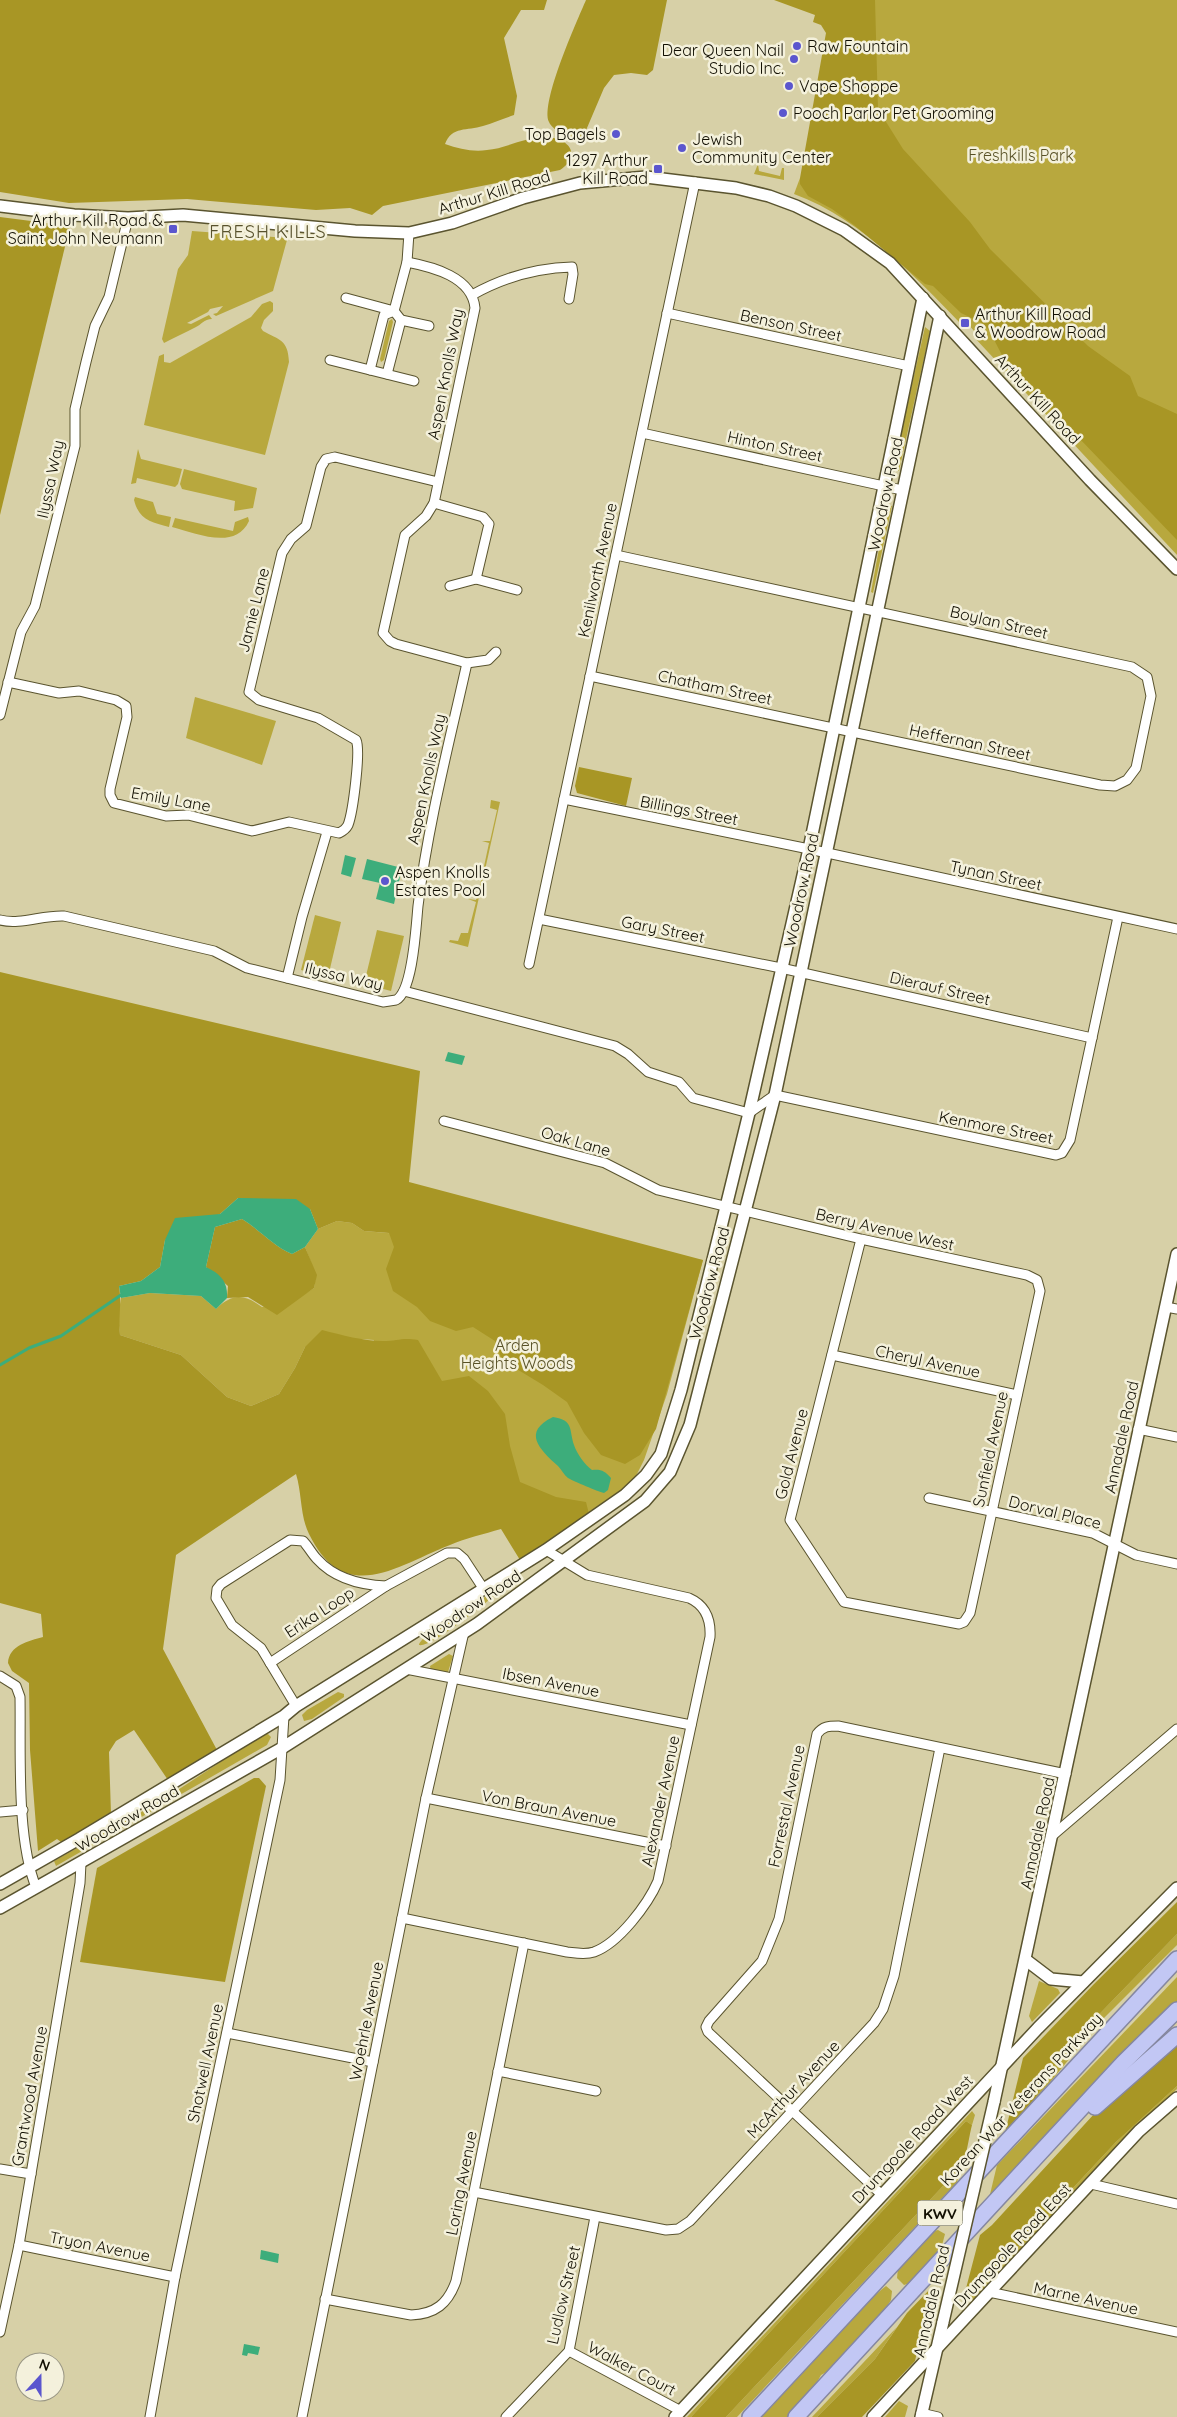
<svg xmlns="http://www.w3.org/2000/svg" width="1177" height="2417" viewBox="0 0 1177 2417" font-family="Quicksand,sans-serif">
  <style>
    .green { fill: #b8a83e }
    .forest { fill: #a89625 }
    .water { fill: #3dad7b }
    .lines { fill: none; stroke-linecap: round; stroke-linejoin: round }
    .stream { stroke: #3dad7b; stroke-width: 3 }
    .street-casing { stroke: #5a542f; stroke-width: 11 }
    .secondary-casing { stroke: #5a542f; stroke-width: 14 }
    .highway-casing { stroke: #8587a0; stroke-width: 18 }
    .street { stroke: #fff; stroke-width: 9 }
    .secondary { stroke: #fff; stroke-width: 11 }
    .highway { stroke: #c2c7f4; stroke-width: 15 }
    .secondary-bridge-casing { stroke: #5a542f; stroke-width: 14; stroke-linecap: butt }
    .secondary-bridge { stroke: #fff; stroke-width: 11 }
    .poi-dot { fill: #5b56ce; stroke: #f4f1dc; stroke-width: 2 }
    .labels { text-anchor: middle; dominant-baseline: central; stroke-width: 5; stroke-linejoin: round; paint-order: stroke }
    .shield { fill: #f4f1dc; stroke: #565444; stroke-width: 1 }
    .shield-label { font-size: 15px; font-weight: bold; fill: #131003 }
    .poi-label { font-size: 16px; fill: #131003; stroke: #f4f1dc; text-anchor: start }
    .park-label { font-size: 16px; fill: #595227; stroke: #f4f1dc }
    .street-label { font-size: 16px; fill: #131003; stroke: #f4f1dc }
    .neighbourhood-label { font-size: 18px; letter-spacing: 1px; fill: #58522d; stroke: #f4f1dc }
  </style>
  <rect width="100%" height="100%" fill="#d7d0a7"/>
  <g class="green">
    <path d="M853,0H1177V555L973,336L976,333L964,320L960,323C914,275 858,217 794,194L800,178V184Z"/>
    <path d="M758,164L759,171L780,176L782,168H784V180L754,174Z"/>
    <path d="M192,231L287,238V240L273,291L216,316L213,314L217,313L223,306L210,309L208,312L187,323L191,324L209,315L212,319C204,319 201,325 196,327C186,332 174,338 164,343L162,339L178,269L188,255Z"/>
    <path d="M270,301L273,303V311L264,320L261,328L263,331C279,340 288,339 289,362L265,455L144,425L159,356L164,354V362L170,363L251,317L262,304Z"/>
    <path d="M392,319L393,322L384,360L381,362L380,359L389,321Z"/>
    <path d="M925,327L930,331L899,471L893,469Z"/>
    <path d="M138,449L141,459L182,469L178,484L175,487L137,478L136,483L131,484Z"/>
    <path d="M184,469L257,488L253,508L234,511L235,501L182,489L180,484Z"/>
    <path d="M135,497L153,502L157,514L171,517L169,527C151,522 139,520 134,500Z"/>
    <path d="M887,505L892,506L873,593L871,592Z"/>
    <path d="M248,517L249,521C235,551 196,533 172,527L175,518L233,531L235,522Z"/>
    <path d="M195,697L276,721L262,765L186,738Z"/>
    <path d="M491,800L500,802L468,947L449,942L450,940L458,941L461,933H468L476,902L468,899L476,900L483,873L475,870L483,871L489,843L482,841H490L497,810L490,808Z"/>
    <path d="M315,915L341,922L328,977L301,970Z"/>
    <path d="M377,930L404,936L391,991L364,984Z"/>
    <path d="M337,1221L352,1223L364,1231L703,1260L667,1394L644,1460L635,1478L627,1487L589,1514L349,1457L374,1340L360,1339L305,1347L295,1368L279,1394L251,1406L227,1397L181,1355L120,1335L118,1316L121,1298L150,1293L201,1296L216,1309C233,1293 244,1294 262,1307L300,1297L314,1288L316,1275L305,1247L318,1229Z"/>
    <path d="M491,1593L494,1594L493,1597C481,1606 431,1648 419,1645C421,1634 479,1602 491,1593Z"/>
    <path d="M449,1654L453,1656L448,1672L431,1671L430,1666Z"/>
    <path d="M338,1692L344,1694V1697L312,1719L304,1721L302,1715L307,1710Z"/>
    <path d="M263,1734H268L271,1737L267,1745L56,1866L54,1861L161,1801Z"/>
    <path d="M1177,1934V1945L1098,2024L1033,2103L1052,2069L1083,2031Z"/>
    <path d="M1177,1977V2005L987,2207L997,2165Z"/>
    <path d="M1039,1981L1058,1989L1060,1993L1032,2022L1029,2016Z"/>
    <path d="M1177,2086V2089L1131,2131L972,2301L964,2296L971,2297L1116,2142Z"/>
    <path d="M972,2111L975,2115L972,2125L966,2121L691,2417H687Z"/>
    <path d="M958,2176L957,2185L947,2193L737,2417H726L943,2186L948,2185Z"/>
    <path d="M938,2230L945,2234L940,2253L913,2282L904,2285L897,2278L898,2268L934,2231Z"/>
    <path d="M886,2286L892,2291L891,2300L883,2313L834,2368L821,2375L811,2393L789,2417H761L875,2295Z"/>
    <path d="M897,2327L875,2359L817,2417H812Z"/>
    <path d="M899,2401L908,2406L905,2417H885Z"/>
  </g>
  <g class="forest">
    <path d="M0,0H547L544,10H521L504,38L517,96L514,115C503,119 493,123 483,126C467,131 452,126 445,144C459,149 473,152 487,150C511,148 540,128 564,142C568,145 572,149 571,154C571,161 566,166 560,170L383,206L372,215L350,208L316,210L187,199L69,203L0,192Z"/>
    <path d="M586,0H667L653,70L647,75L631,73L614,75L604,88L584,135L578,139C569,138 553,131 549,122C540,103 577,21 586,0Z"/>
    <path d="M774,0H875L878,109L903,149L970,222L990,249L1088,346L1130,376L1138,396L1177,414V540L1005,361L989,330L982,323L961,313L933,286L925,284L854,225L832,209L808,196L800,184V178L826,33L821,25L813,22L815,15Z"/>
    <path d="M0,217L70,226L0,515Z"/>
    <path d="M579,767L632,778L626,806L577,793L575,786Z"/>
    <path d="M0,972L420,1071L409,1182L703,1260L656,1429L640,1455L625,1464L601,1455L584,1433L567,1402L543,1385L502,1360L495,1341L473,1327L456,1331L430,1321L417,1307L393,1291L386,1269L394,1247L389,1233L364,1231L352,1223L337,1221L318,1229L310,1209L238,1198L220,1214L165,1240L160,1267L141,1281L119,1286C122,1303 118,1318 120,1335L181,1355L227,1397L251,1406L279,1394L295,1368L305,1347L322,1330C342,1335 363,1341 383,1341C398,1341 402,1337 418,1340L442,1381L469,1376L488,1391L505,1414L510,1446L520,1482L556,1497L586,1502L589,1514L520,1560L501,1529C484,1534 466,1538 450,1545C396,1566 345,1607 309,1534C300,1516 302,1493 296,1474L176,1555L163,1649L217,1750L170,1783L134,1730L116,1741L109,1752L111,1814L61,1842L57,1839L38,1851L30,1750L29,1683L12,1671L8,1663C9,1645 29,1641 43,1637L41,1614L0,1603Z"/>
    <path d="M242,1219C260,1230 273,1246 292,1254L305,1247L317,1275L314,1288L277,1315L248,1297L227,1298L228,1286L206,1267L215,1227Z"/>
    <path d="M254,1778H259L266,1786L225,1982L80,1962L97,1868Z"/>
    <path d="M1177,1902V1934L1083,2031L1052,2069L1033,2103L1005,2133L1023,2058L1094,1984Z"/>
    <path d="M1177,2040V2086L1116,2142L971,2297L964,2296L980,2235L992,2225L1095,2113Z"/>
    <path d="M966,2121L972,2125C967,2144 965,2181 943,2186L726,2417H691Z"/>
    <path d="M932,2287L915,2361L862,2417H817L875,2359L907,2313Z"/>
  </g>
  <g class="water">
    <path d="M345,855L356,858L351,877L341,874Z"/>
    <path d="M367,859L402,868L394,904L376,899L380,883L362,879Z"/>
    <path d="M448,1052L465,1056L462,1065L445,1061Z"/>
    <path d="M238,1198L296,1199L310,1209L318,1229L305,1247L292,1254C273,1246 260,1230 242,1219L215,1227L206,1267C221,1274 228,1282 227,1298L216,1309L201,1296L150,1293L121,1298L119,1286L141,1281L160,1267L165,1240L175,1218L220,1214Z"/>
    <path d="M553,1417C574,1420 569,1430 574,1445C577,1454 585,1465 592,1470C601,1469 605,1471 611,1478L608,1490L604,1493C597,1491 575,1482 568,1478C564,1475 562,1470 558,1466C539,1449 522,1432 553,1417Z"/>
    <path d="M261,2250L279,2254L278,2263L260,2259Z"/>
    <path d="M244,2344L260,2347L258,2355L248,2353L247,2356L242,2355Z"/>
  </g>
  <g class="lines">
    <path class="stream" d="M0,1365L29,1348L61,1336L121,1295"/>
    <g class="street-casing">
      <g id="street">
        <path d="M407,262C433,267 472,277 475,308L434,503L426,516L405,535L383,633L390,641L396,644L467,663L488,660L496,652"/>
        <path d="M472,295C504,277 535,268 572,267L573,274L569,299"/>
        <path d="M346,298L394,311L401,320L387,374"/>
        <path d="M394,311L407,262L409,233"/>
        <path d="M667,313L909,366"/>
        <path d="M401,320L429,326"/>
        <path d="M330,360L414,381"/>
        <path d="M370,370L384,315L394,311"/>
        <path d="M642,433L902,490"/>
        <path d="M434,503L483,517L489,524L476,579"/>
        <path d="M450,586L476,579L517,590"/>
        <path d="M590,676L1100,785L1115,786L1127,780L1136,768L1151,696L1147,677L1132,667L616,555"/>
        <path d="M8,682L59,693L79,691L116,700L126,706L127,717L110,789V795L114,803L166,816L188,815L252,831L289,822L339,833C343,831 346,829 348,825C353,812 361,750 356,740L318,718L259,700L249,692L282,553L291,539L306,526L321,467L326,459L335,457L438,482"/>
        <path d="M0,715L21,632L35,606L75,446V409L86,362L95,326L109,297L128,218"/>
        <path d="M564,799L809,849L1177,929"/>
        <path d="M539,919L781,968L1092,1038"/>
        <path d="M0,920C21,925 42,915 64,916L214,951L247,968L383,1002L396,1000C413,991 416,926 418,906C428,824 449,744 467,663"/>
        <path d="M529,964L695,182"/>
        <path d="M287,978L302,917L327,832"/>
        <path d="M404,991L615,1046L628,1054L648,1072L679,1082L693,1098L749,1113L775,1095L1056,1155L1062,1153L1070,1140L1118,917"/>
        <path d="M444,1121L605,1163L658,1190L861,1239L1027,1275L1037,1280L1040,1291L970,1613L964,1622L959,1624L844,1602L790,1520L861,1239"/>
        <path d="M1166,1307L1177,1309"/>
        <path d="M832,1355L1017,1395"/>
        <path d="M1138,1429L1177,1437"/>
        <path d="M929,1498L1093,1533L1136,1555L1177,1564"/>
        <path d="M270,1663L386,1586"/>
        <path d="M406,1669L691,1725"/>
        <path d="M0,1676L16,1686L20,1697C21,1752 16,1838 36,1887"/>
        <path d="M296,1706L261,1648L232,1625L216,1598L217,1589L221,1584L290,1540L303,1541C308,1546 312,1554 317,1559C335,1579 360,1585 386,1586L447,1553H457L464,1559L483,1588"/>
        <path d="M426,1798L666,1846"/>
        <path d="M0,1812L23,1810"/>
        <path d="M1053,1835L1177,1729"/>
        <path d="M402,1918L567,1952C576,1953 585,1955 594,1952C619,1943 648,1904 658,1881L710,1637C711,1619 705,1605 689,1598L587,1575L546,1550"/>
        <path d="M227,2033L373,2062"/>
        <path d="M498,2071L596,2091"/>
        <path d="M0,2169L31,2174"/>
        <path d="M1091,2184L1177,2204"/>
        <path d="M474,2192L666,2230L678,2229L690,2221L874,2023L883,2009L894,1976L940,1748"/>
        <path d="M882,2195L708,2032L706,2027L709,2021L762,1961L779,1919L817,1734C823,1726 829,1726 838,1726L1066,1774"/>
        <path d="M19,2245L175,2277"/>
        <path d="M989,2292L1177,2332"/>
        <path d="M325,2299L411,2315C435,2314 448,2304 456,2281L524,1943"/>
        <path d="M0,2332L19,2245L80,1883L81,1863"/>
        <path d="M569,2351L681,2411"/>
        <path d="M921,2413L938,2417"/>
        <path d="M150,2417L175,2277L280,1780L284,1716"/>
        <path d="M302,2417L426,1798L464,1632"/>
        <path d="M506,2417L569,2351L595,2217"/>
      </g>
    </g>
    <g class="secondary-casing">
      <g id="secondary">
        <path d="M0,206L74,215L128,218L183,215L355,231L409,233L452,223L523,198L580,183L646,177L736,188L769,196L796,206L844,230L890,263L1090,480L1177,569"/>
        <path d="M0,1884L79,1839L284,1716L296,1706L546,1550L625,1495L646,1475L661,1454L681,1390L749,1113L809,849L923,298"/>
        <path d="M0,1908L282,1748L477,1624L645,1501L670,1472L690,1425L775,1095L940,316"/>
        <path d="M1026,1960L1051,1979L1083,1982"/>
        <path d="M994,2102L1177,1254"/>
        <path d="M675,2417L1038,2028L1177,1888"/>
        <path d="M873,2417L1139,2131L1177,2098"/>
        <path d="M921,2417L943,2322"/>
      </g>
    </g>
    <g class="highway-casing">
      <g id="highway">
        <path d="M1095,2107L1177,2035"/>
        <path d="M750,2417L1177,1959"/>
        <path d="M796,2417L1123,2063L1177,2010"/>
      </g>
    </g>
    <use href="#street" class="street"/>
    <use href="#secondary" class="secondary"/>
    <use href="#highway" class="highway"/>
    <g class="secondary-bridge-casing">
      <path id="secondary-bridge" d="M943,2322L994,2102"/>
    </g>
    <use href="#secondary-bridge" class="secondary-bridge"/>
  </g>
  <g class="poi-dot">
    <circle cx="797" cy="46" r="5"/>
    <circle cx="794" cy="59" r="5"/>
    <circle cx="789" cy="86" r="5"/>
    <circle cx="783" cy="113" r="5"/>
    <circle cx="616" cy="134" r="5"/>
    <circle cx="682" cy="148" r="5"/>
    <rect x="653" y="164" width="10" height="10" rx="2.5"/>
    <rect x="168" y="224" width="10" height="10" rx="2.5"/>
    <rect x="960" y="318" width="10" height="10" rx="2.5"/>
    <circle cx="385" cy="881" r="5"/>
  </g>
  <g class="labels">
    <rect class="shield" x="917.5" y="2200.5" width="45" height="25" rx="4"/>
    <g class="shield-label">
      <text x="940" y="2213">KWV</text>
    </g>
    <g class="poi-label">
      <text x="807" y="46">Raw Fountain</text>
      <text x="784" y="50" text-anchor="end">Dear Queen Nail<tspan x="784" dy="18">Studio Inc.</tspan></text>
      <text x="799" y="86">Vape Shoppe</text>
      <text x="793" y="113">Pooch Parlor Pet Grooming</text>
      <text x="606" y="134" text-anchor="end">Top Bagels</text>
      <text x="692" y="139">Jewish<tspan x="692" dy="18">Community Center</tspan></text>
      <text x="648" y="160" text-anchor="end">1297 Arthur<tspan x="648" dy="18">Kill Road</tspan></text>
      <text x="163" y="220" text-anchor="end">Arthur Kill Road &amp;<tspan x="163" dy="18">Saint John Neumann</tspan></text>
      <text x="975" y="314">Arthur Kill Road<tspan x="975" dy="18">&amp; Woodrow Road</tspan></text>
      <text x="395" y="872">Aspen Knolls<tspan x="395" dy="18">Estates Pool</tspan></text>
    </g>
    <g class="park-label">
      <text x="1021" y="155">Freshkills Park</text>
      <text x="517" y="1345">Arden<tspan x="517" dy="18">Heights Woods</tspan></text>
    </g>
    <g class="street-label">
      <text transform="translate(494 192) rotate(-17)">Arthur Kill Road</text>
      <text transform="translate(791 325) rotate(12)">Benson Street</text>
      <text transform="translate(445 374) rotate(-79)">Aspen Knolls Way</text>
      <text transform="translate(1038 399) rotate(47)">Arthur Kill Road</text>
      <text transform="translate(775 446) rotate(12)">Hinton Street</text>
      <text transform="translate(50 479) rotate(-78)">Ilyssa Way</text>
      <text transform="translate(885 494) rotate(-78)">Woodrow Road</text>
      <text transform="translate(597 570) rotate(-78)">Kenilworth Avenue</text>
      <text transform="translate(253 610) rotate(-76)">Jamie Lane</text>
      <text transform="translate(999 622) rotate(13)">Boylan Street</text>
      <text transform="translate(715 687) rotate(12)">Chatham Street</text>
      <text transform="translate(970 742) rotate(12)">Heffernan Street</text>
      <text transform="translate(426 779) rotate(-78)">Aspen Knolls Way</text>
      <text transform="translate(171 799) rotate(10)">Emily Lane</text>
      <text transform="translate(689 810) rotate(11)">Billings Street</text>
      <text transform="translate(996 875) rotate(12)">Tynan Street</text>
      <text transform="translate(801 890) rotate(-78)">Woodrow Road</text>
      <text transform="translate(663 929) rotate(11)">Gary Street</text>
      <text transform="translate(344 976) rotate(13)">Ilyssa Way</text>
      <text transform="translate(940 988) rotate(13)">Dierauf Street</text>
      <text transform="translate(996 1127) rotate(11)">Kenmore Street</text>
      <text transform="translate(576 1141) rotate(16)">Oak Lane</text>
      <text transform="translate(885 1229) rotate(13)">Berry Avenue West</text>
      <text transform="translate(709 1283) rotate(-75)">Woodrow Road</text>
      <text transform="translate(928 1361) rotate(12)">Cheryl Avenue</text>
      <text transform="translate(1121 1437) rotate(-78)">Annadale Road</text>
      <text transform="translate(990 1449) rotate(-78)">Sunfield Avenue</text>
      <text transform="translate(791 1454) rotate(-76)">Gold Avenue</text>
      <text transform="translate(1055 1512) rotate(14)">Dorval Place</text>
      <text transform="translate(471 1606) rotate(-34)">Woodrow Road</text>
      <text transform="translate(319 1612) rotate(-33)">Erika Loop</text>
      <text transform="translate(551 1682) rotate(11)">Ibsen Avenue</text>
      <text transform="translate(660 1801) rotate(-78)">Alexander Avenue</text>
      <text transform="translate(786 1806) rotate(-78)">Forrestal Avenue</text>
      <text transform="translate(549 1808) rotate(11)">Von Braun Avenue</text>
      <text transform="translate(127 1818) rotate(-30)">Woodrow Road</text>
      <text transform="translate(1037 1833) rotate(-78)">Annadale Road</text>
      <text transform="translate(366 2021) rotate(-79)">Woehrle Avenue</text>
      <text transform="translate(205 2063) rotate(-78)">Shotwell Avenue</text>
      <text transform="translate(793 2089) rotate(-47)">McArthur Avenue</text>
      <text transform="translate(29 2096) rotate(-80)">Grantwood Avenue</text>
      <text transform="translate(1021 2099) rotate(-47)">Korean War Veterans Parkway</text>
      <text transform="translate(912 2139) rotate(-47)">Drumgoole Road West</text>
      <text transform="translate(461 2183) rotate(-79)">Loring Avenue</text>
      <text transform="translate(1012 2245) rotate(-47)">Drumgoole Road East</text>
      <text transform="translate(100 2246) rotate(11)">Tryon Avenue</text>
      <text transform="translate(563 2295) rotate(-77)">Ludlow Street</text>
      <text transform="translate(1086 2298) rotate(12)">Marne Avenue</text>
      <text transform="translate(931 2301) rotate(-77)">Annadale Road</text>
      <text transform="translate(632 2368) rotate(28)">Walker Court</text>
    </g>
    <g class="neighbourhood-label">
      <text x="268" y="231">FRESH KILLS</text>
    </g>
  </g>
  <g transform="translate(40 2377) rotate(21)"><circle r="24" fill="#f4f1dc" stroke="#9a9785"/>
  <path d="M0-4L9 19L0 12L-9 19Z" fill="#5b56ce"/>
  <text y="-8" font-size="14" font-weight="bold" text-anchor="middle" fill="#131003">N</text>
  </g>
</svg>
